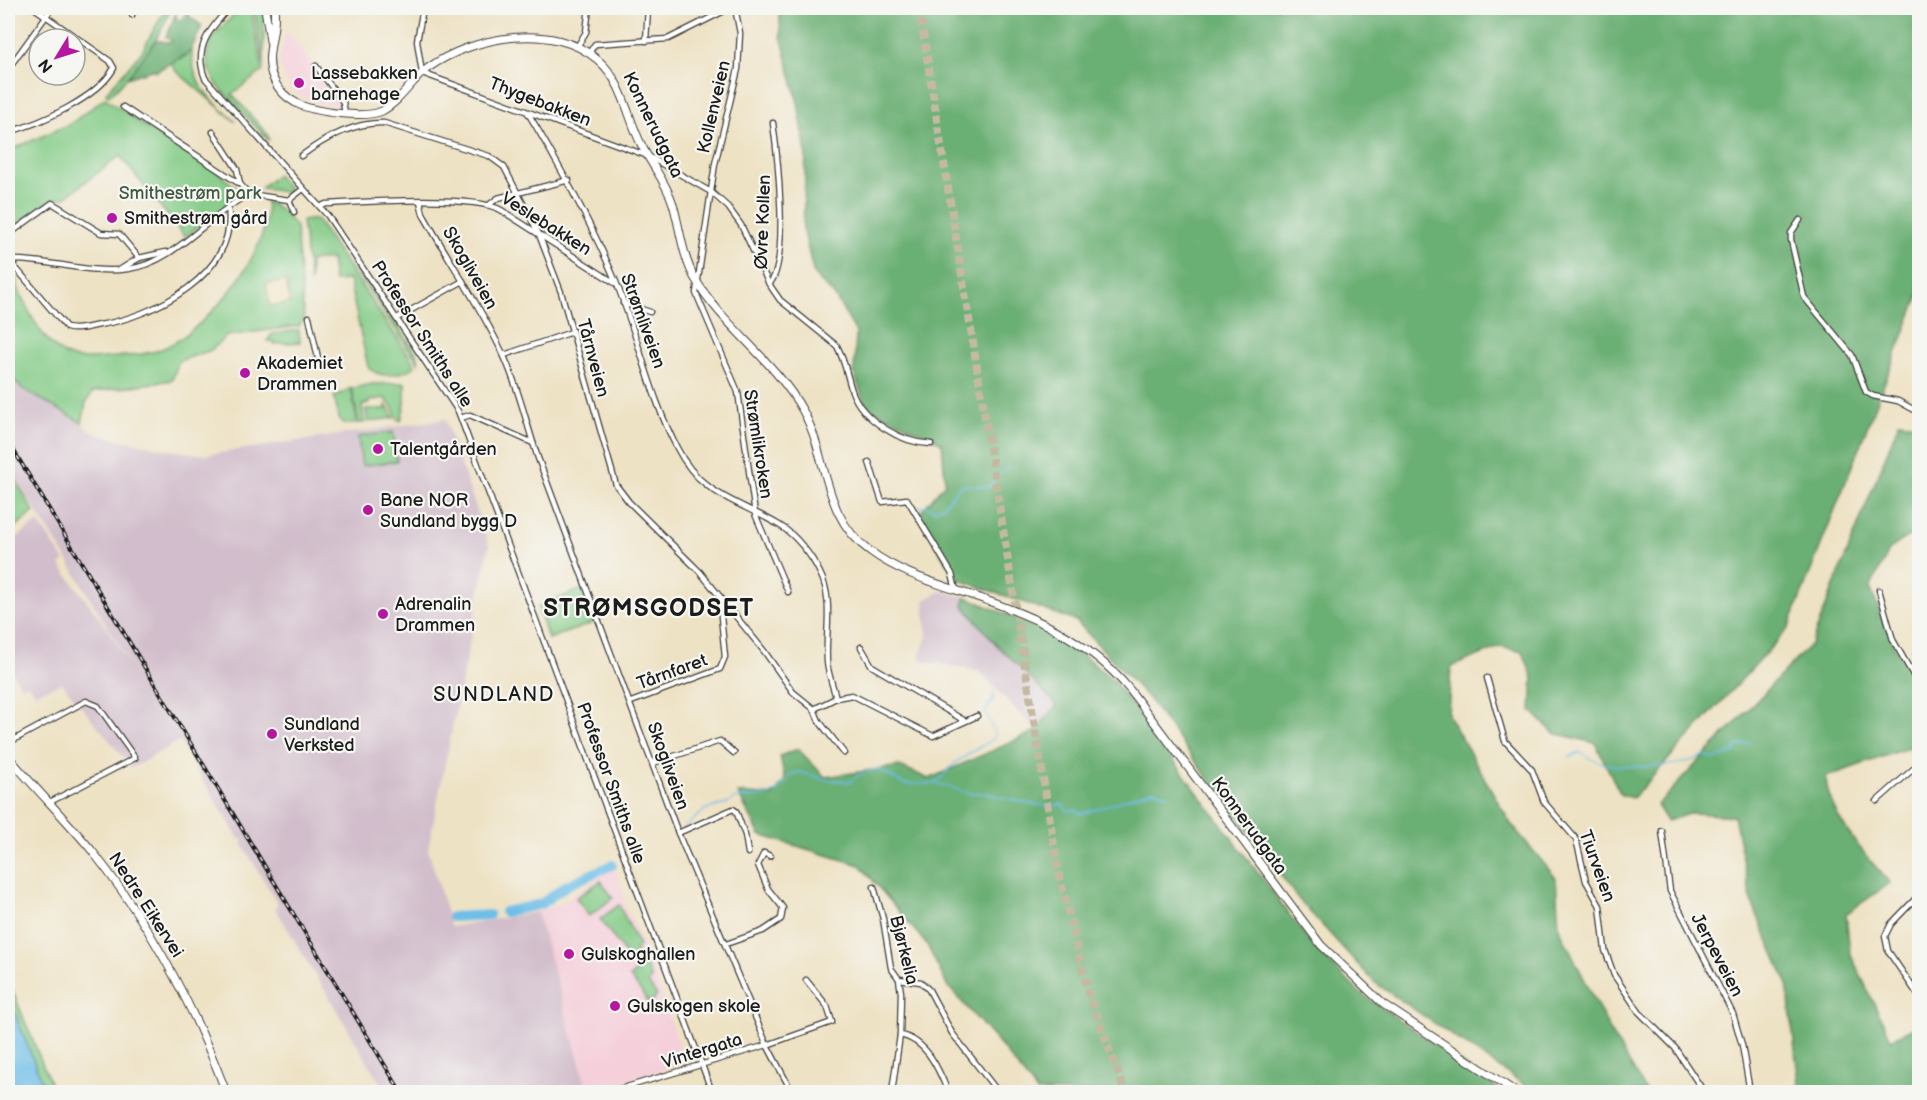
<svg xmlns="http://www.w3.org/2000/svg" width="1927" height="1100" viewBox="0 0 1927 1100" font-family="'Balsamiq Sans',sans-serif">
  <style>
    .built { fill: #f5cfda }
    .industrial { fill: #d1bdcb }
    .green { fill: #83cb86; stroke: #507451; stroke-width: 1.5 }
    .forest { fill: #6aaf73; stroke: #436648; stroke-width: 1.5 }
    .sand { fill: #eeda9e; stroke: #857b5d; stroke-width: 1.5 }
    .water { fill: #6dbee8; stroke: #446d82; stroke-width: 1.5 }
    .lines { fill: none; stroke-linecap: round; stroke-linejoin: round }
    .stream { stroke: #6dbee8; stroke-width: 1.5 }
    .river { stroke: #6dbee8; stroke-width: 10 }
    .trunk-tunnel { stroke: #c4baa2; stroke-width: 8; stroke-dasharray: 8 4; stroke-linecap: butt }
    .minor-casing { stroke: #3c3a35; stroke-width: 7 }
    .secondary-casing { stroke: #3c3a35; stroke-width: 9 }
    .minor { stroke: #fff; stroke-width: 4.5 }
    .secondary { stroke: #fff; stroke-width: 7 }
    .rail-casing { stroke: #1c1c1c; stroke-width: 4 }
    .rail { stroke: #f6f6f2; stroke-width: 1.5; stroke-dasharray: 4.5; stroke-linecap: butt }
    .poi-dot { fill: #b5179e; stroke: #f6f6f2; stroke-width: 2 }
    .labels { text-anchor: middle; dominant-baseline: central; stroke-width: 4.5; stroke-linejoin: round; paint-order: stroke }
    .poi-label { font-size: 18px; fill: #1c1c1c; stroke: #f6f6f2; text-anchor: start }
    .street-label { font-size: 18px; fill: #1c1c1c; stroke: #f6f6f2 }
    .park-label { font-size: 18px; fill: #405941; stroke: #f6f6f2 }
    .neighbourhood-label { font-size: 20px; letter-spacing: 1.5px; fill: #1c1c1c; stroke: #f6f6f2 }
    .district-label { font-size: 24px; font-weight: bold; letter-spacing: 1.5px; fill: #1c1c1c; stroke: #f6f6f2 }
  </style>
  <rect width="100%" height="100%" fill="#f6f6f2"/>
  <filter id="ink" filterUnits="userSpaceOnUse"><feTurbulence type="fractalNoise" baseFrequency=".0167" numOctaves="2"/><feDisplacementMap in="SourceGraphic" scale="12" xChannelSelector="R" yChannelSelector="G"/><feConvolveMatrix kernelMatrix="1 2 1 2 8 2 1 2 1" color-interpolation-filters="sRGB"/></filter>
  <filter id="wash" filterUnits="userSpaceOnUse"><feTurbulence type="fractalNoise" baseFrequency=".008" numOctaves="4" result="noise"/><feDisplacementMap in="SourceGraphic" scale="24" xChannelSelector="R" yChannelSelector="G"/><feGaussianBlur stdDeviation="1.35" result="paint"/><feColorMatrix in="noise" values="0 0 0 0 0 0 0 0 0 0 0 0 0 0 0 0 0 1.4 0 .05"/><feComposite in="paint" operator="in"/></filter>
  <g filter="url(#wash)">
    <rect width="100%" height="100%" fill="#eee2c4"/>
    <g class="built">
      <path d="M286,30L315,68L320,80L336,97L340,106L316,103L296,94L287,84L279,61Z"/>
      <path d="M614,867L623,890L625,906L649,958L685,1063L588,1092L537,912L565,901Z"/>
    </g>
    <g class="industrial">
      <path d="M8,375L23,389L99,435L169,450L205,455L445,419L489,545L428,849L451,927L537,912L588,1092H386L275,908L278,904L242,844L244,842L242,838L239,839L179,741L132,768L62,683L35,693L27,684L22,687L8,668V636L11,633V612L8,607V544L38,522L65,561L60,565L104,624L140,681L64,554L8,467Z"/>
      <path d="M941,591L966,597L963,605L994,642L1057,705L1036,731L979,671L924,661L919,658L927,636L924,600Z"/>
    </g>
    <g class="green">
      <path d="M166,8H171C157,44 137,69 109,96L106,93L141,53Z"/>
      <path d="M240,8H251L263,71L232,94L267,134L269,141L218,86L208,68L207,52L212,38Z"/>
      <path d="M254,8H261L264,15V65Z"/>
      <path d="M192,50C191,85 212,101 236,122L175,70L171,62L186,56Z"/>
      <path d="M105,98L169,143L216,171L242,193L185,237L120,156L64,198L53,199L8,230V151L70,124Z"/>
      <path d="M277,175L291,192L290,193L261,188Z"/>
      <path d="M266,201L283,211L296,227L303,308L304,319L299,326L227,336L211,350L179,361L172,380L93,392L86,402L82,423L23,389L8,375V260C14,268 16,283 20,293C30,315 48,352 74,358C86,361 143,355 156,351C202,337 274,251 266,201Z"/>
      <path d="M316,219L410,357L415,366C402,375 380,380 368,367L349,280L334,281L331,259L310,261V283L302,221Z"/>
      <path d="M352,261L412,346L418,356V362L350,262Z"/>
      <path d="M299,330L300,342L274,344L272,341H267L272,334Z"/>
      <path d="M405,383V403L401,421L397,419L392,407L385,398L369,401V403L362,405L364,423H359L352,388L372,384Z"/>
      <path d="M351,388L357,423C350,425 344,425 339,419L334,397Z"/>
      <path d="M386,405L394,418L367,422L366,409H386Z"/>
      <path d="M393,432L397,461L362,466L358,437Z"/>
      <path d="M8,467L34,512L8,533Z"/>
      <path d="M584,588L596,622L548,639L538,607Z"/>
      <path d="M601,881L613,898L589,916L576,898Z"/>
      <path d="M619,905L639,946L635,950L645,963L651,979L648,983L657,996L650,1004L630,977L637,970L600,919Z"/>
      <path d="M8,980L54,1092H46L13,1009L8,1003Z"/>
    </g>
    <g class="forest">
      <path d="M779,8H1919V295L1788,629L1633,798L1621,795L1595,743L1554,733L1531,711L1533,678L1523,652L1500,647L1451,667L1448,715L1511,824L1556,878L1559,928L1612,1035L1647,1092H1535L1374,982L1300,901L1148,698L1076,621L960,580L947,564L919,514L945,483L942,443L865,406L854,372L856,332L834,295L814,275L803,228L806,153L798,103L781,36Z"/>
      <path d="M188,11L190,17L202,26L190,52L155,72L154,69L127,78L156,40L171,43L172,41L166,37L176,13V19L181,20Z"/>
      <path d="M1899,422L1919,424V529L1890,549L1870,588L1894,645L1919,690V744L1826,777C1827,814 1866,856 1890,883L1846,914L1850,953L1891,1039L1918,1026L1919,1092H1800L1787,983L1752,903L1734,816L1692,813L1667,821L1657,805L1811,644Z"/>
      <path d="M966,597L1062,638L1113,680L1313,946L1358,991L1502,1092H1037L1001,1046L947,985L927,945L860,865L760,835L738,793L773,796L785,780L780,756L798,749L825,777L900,766L929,779L1036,731L1057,705L994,642L963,605Z"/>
    </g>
    <path class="sand" d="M286,281L290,303L270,306L266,284Z"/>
    <path class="water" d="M8,1003L13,1009L46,1092H8Z"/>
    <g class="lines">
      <g class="stream">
        <path d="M917,507L926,506L935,510L943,506L961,485L990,487L998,475L1008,467"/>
        <path d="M1570,757L1580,752C1589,758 1600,764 1610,765C1633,768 1685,768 1704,755L1714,759L1734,753L1736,747L1750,743"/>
        <path d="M937,784C949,785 958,791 969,793C974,794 979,792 983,793C1001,796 1045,811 1061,804L1068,811L1076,810L1081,814L1153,790L1168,795"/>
        <path d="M684,828L706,809L727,804L736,798L768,796L777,791L792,774L800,772L823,779L850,782L860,774L878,769L904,784H935L955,763L994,738L995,734L985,711L993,700L994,691"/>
      </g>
      <g class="river">
        <path d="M505,912L541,904L567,885L612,865"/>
        <path d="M452,917L489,915"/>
      </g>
    </g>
  </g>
  <g filter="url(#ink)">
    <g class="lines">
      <path class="trunk-tunnel" d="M919,8L1058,870L1088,991L1125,1092"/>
      <g class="minor-casing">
        <g id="minor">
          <path d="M131,8L132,15"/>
          <path d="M229,8C210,29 193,48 205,78L328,216L458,411L712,1092"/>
          <path d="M423,8L417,41L422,73L648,156L711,192L728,207L741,225L769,284L780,300L837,346C845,361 847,376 852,391C862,420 901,443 931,444"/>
          <path d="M735,8L740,33L738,69L715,164L696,293L738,392L755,514L788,592"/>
          <path d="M646,41L648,8"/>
          <path d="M577,47L586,32L589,8"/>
          <path d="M589,53L595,44L668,39L730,8"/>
          <path d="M316,66L343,102L345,113"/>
          <path d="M8,69L52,8"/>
          <path d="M123,107L240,184L249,194"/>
          <path d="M528,113C561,168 591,223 616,282C638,336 650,396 677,448C701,496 739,501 779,525C796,535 812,556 820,573C834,600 825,633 827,662C828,674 833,686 836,698"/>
          <path d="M8,132C39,124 98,98 114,68L110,61L34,8"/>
          <path d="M213,132L237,169L240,184"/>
          <path d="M301,156C325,138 353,122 384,123L489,156L504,167L538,232L561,292L616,485L629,502L700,572L764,651L793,692L814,709L836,698L852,695L933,736L977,716"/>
          <path d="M289,200L294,212"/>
          <path d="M420,201L423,214C449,261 480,305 503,354C519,388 526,423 538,458L678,833L767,1045L792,1092"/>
          <path d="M490,204L498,198L569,180"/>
          <path d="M320,207L326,204C362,202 473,194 501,210L615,283"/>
          <path d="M1800,220L1791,233V240L1804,297L1852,355L1866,392L1873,396L1898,401L1920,413"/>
          <path d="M8,235L52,203L101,233L119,234L139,258L166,252"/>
          <path d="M8,260C47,258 88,275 128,269C175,263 208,215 249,194L289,200L303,189"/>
          <path d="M9,260L67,328C76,331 89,327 99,325C152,317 239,274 228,208"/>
          <path d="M121,269L139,258"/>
          <path d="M769,284C790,265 777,152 773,123"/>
          <path d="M623,303L650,312"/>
          <path d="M309,317L320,367"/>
          <path d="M397,318L463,281"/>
          <path d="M504,355L572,332"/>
          <path d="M461,418L470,415L533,443"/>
          <path d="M869,462L882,502L907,499L952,574L956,590"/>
          <path d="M1879,590L1893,640L1920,687"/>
          <path d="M1920,642L1916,654L1920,669"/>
          <path d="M861,647L872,666L965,721"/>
          <path d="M1487,678L1505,741L1532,770L1544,802L1576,839L1586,881L1600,906L1605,950L1614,975L1639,1012L1675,1048L1704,1092"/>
          <path d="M631,702L720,669L725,657L719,596"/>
          <path d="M814,709L819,721L844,753"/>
          <path d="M8,743L86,701L98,706L135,758L50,802"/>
          <path d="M653,763L720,741L734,753"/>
          <path d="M1877,801L1920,763"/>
          <path d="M1662,831L1670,891L1733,1014L1742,1045L1750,1092"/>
          <path d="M678,833L733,809L736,811L745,835L748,853"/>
          <path d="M874,887L883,919L891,968L899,979L901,993L900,1035L892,1092"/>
          <path d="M1920,894L1891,924L1885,936L1888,951L1920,998"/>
          <path d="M726,944L763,931L781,919L783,908L768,889L758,865L764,853L770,856"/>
          <path d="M899,979L921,982L929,990L952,1033L998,1092"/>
          <path d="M900,1035C927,1040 939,1070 948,1092"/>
          <path d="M610,1092L767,1045L832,1022L827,1006L806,980"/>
        </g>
      </g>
      <g class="secondary-casing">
        <g id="secondary">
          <path d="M265,8L270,41"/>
          <path d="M274,8C278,33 263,53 273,78C278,90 286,98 298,104C315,112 365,119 382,111C400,102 412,80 428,68C473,36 554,21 598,60C623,81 627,116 641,144C651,165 666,181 673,204C680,228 682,254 694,277C723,327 775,360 803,411C829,458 822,517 870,551C898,572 932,582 965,593C1029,614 1086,637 1130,690L1321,945L1383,1004L1516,1092"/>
          <path d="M8,756C35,789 66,819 93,852C150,924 194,1007 226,1092"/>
        </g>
      </g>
      <use href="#minor" class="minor"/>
      <use href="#secondary" class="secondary"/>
      <g class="rail-casing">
        <path id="rail" d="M8,441L401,1092"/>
      </g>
      <use href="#rail" class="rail"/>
    </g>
  </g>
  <g class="poi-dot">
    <circle cx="299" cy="83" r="6"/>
    <circle cx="112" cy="218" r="6"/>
    <circle cx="245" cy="373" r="6"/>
    <circle cx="378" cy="449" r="6"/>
    <circle cx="368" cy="510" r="6"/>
    <circle cx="383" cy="614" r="6"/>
    <circle cx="272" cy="734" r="6"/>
    <circle cx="569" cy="954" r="6"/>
    <circle cx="615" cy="1006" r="6"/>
  </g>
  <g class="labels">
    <g class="poi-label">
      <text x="311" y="73">Lassebakken<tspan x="311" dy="21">barnehage</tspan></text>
      <text x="124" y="218">Smithestrøm gård</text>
      <text x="257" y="363">Akademiet<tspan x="257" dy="21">Drammen</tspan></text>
      <text x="390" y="449">Talentgården</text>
      <text x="380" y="500">Bane NOR<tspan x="380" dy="21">Sundland bygg D</tspan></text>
      <text x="395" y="604">Adrenalin<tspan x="395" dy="21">Drammen</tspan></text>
      <text x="284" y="724">Sundland<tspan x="284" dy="21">Verksted</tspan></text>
      <text x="581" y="954">Gulskoghallen</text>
      <text x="627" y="1006">Gulskogen skole</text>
    </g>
    <g class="street-label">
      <text transform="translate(540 102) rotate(21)">Thygebakken</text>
      <text transform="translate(714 107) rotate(-77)">Kollenveien</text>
      <text transform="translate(653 125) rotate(64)">Konnerudgata</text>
      <text transform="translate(763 222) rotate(-88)">Øvre Kollen</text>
      <text transform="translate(546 224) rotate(32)">Veslebakken</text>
      <text transform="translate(470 268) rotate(60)">Skogliveien</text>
      <text transform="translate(643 321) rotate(70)">Strømliveien</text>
      <text transform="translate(422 334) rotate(57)">Professor Smiths alle</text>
      <text transform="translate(593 358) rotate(75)">Tårnveien</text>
      <text transform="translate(758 444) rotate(81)">Strømlikroken</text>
      <text transform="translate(672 672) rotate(-20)">Tårnfaret</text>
      <text transform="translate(668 766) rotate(70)">Skogliveien</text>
      <text transform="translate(611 783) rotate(70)">Professor Smiths alle</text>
      <text transform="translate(1249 826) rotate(54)">Konnerudgata</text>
      <text transform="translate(1597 866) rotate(70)">Tiurveien</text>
      <text transform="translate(146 905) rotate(57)">Nedre Eikervei</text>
      <text transform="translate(904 950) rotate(76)">Bjørkelia</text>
      <text transform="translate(1717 955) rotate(62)">Jerpeveien</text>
      <text transform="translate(702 1051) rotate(-17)">Vintergata</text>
    </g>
    <g class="park-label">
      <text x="190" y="193">Smithestrøm park</text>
    </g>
    <g class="neighbourhood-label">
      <text x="494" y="695">SUNDLAND</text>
    </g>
    <g class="district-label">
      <text x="649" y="608">STRØMSGODSET</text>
    </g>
  </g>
  <rect width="1927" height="1100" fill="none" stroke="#f6f6f2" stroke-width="30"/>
  <g transform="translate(57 57) rotate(232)"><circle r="28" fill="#f6f6f2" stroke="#9f9f9c" stroke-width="1.5"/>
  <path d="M0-4.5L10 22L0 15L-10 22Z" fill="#b5179e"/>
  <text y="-9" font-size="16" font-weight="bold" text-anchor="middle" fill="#1c1c1c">N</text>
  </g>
</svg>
